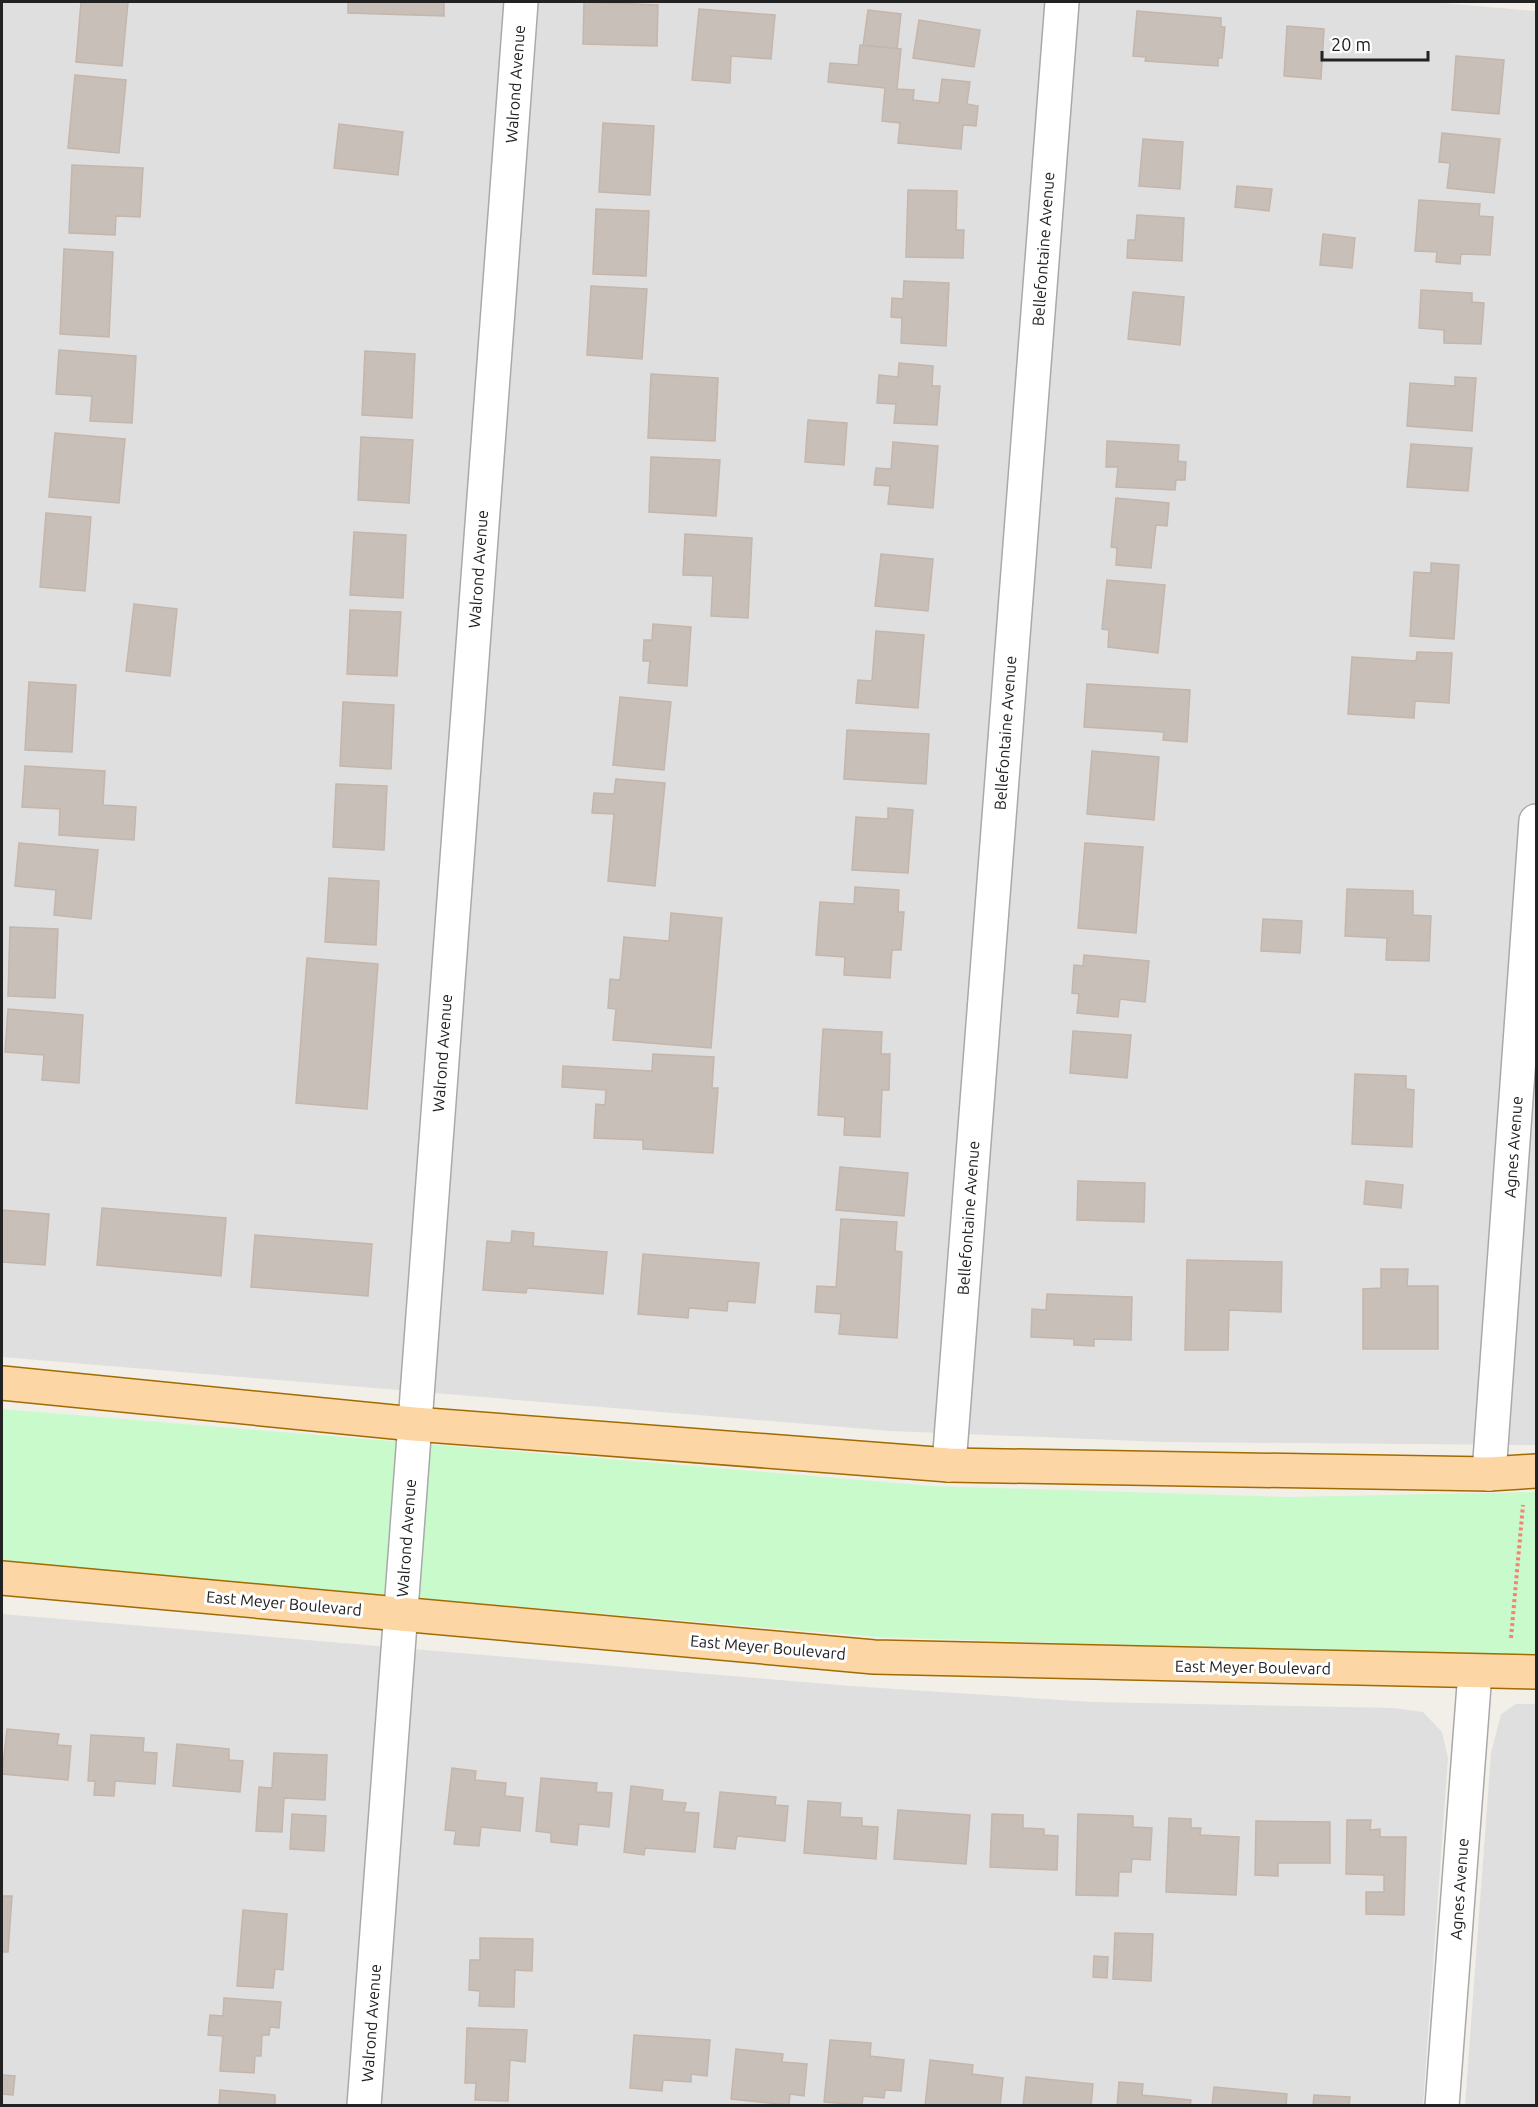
<svg xmlns="http://www.w3.org/2000/svg" width="1538" height="2107" viewBox="0 0 1538 2107" font-family="Ubuntu,sans-serif">
  <style>
    .residential { fill: #e0dfdf }
    .park { fill: #c8facc }
    .building { fill: #c7bfb8; stroke: #c4b6ab; stroke-width: 1.5 }
    .lines { fill: none; stroke-linecap: round; stroke-linejoin: round }
    .minor-casing { stroke: #a9a9a9; stroke-width: 36 }
    .major-casing { stroke: #a06b00; stroke-width: 36 }
    .path { stroke: #fa8072; stroke-width: 4; stroke-dasharray: 3 3; stroke-linecap: butt }
    .minor { stroke: #fff; stroke-width: 33 }
    .major { stroke: #fcd6a4; stroke-width: 33 }
    .labels { text-anchor: middle; dominant-baseline: central; stroke-width: 6; stroke-linejoin: round; paint-order: stroke }
    .street-label { font-size: 16px; fill: #222; stroke: #fff }
  </style>
  <rect width="100%" height="100%" fill="#f2efe9"/>
  <g class="residential">
    <path d="M2,2H1432L1536,11V1445L1163,1442L890,1431L2,1357Z"/>
    <path d="M2,1614L850,1686L1092,1702L1394,1708L1423,1712L1442,1732L1448,1758L1423,2105H2Z"/>
    <path d="M1516,1704H1536V2105H1465L1491,1753L1501,1714Z"/>
  </g>
  <path class="park" d="M2,1409L933,1486L1288,1497L1536,1492V1653L1438,1655L877,1637L2,1563Z"/>
  <g class="building">
    <path d="M81,2H128L122,66L76,62Z"/>
    <path d="M348,2H444V16L348,13Z"/>
    <path d="M584,2L658,5L657,46L583,44Z"/>
    <path d="M699,9L775,15L771,59L731,56L730,83L692,80Z"/>
    <path d="M868,10L901,14L897,50L863,46Z"/>
    <path d="M1137,11L1221,18V27H1225L1222,58H1218V66L1145,61L1146,57L1133,56Z"/>
    <path d="M919,20L980,30L974,67L913,58Z"/>
    <path d="M1287,26L1324,29L1321,79L1284,76Z"/>
    <path d="M860,45L901,49L897,89L914,90L913,100L939,103L942,79L970,82L967,104L978,106L976,126L963,125L961,149L898,143L900,123L882,121L885,88L828,82L830,63L858,65Z"/>
    <path d="M1456,56L1504,60L1499,114L1452,110Z"/>
    <path d="M75,75L126,80L119,153L68,148Z"/>
    <path d="M603,123L654,126L650,195L599,192Z"/>
    <path d="M339,124L403,132L398,175L334,168Z"/>
    <path d="M1442,133L1500,139L1494,193L1447,188L1450,163L1439,162Z"/>
    <path d="M1143,139L1183,142L1180,189L1139,186Z"/>
    <path d="M72,165L143,168L140,217L116,216L115,235L69,233Z"/>
    <path d="M1237,186L1272,189L1269,211L1235,207Z"/>
    <path d="M908,190L957,191L956,230H964L963,258L906,257Z"/>
    <path d="M1419,200L1480,204L1479,216L1493,217L1490,255L1461,254L1460,264L1436,262L1437,252L1415,251Z"/>
    <path d="M596,209L649,211L646,276L593,274Z"/>
    <path d="M1137,215L1184,218L1182,261L1127,258L1128,240H1135Z"/>
    <path d="M1323,234L1355,238L1352,268L1320,265Z"/>
    <path d="M64,249L113,252L109,337L60,334Z"/>
    <path d="M904,281L949,283L946,346L901,343L902,318L891,317L892,298L903,299Z"/>
    <path d="M591,286L647,289L642,359L587,355Z"/>
    <path d="M1421,290L1472,293V302L1484,303L1481,344L1444,343V330L1419,328Z"/>
    <path d="M1133,292L1184,297L1180,345L1128,339Z"/>
    <path d="M59,350L136,356L132,423L90,421L92,396L56,394Z"/>
    <path d="M365,351L415,354L412,418L362,415Z"/>
    <path d="M899,363L933,366L932,386H940L937,425L894,423L896,404L877,403L879,375L898,377Z"/>
    <path d="M651,374L718,378L715,441L648,438Z"/>
    <path d="M1455,377L1476,378L1472,431L1407,426L1410,383L1455,386Z"/>
    <path d="M808,420L847,423L844,465L805,462Z"/>
    <path d="M55,433L125,439L119,503L49,497Z"/>
    <path d="M361,437L413,440L409,503L358,500Z"/>
    <path d="M1107,441L1179,445L1178,461L1186,462L1185,480H1176L1175,490L1116,487L1118,467H1106Z"/>
    <path d="M893,442L938,446L933,508L888,504L890,486L874,485L876,468L891,469Z"/>
    <path d="M1411,444L1472,448L1468,491L1407,487Z"/>
    <path d="M651,457L720,460L716,516L649,512Z"/>
    <path d="M1116,498L1169,503L1167,526L1156,525L1151,568L1116,565L1117,548L1111,547Z"/>
    <path d="M46,513L91,517L85,591L40,587Z"/>
    <path d="M354,532L406,535L403,598L350,595Z"/>
    <path d="M685,534L752,538L748,618L711,616L713,576L683,575Z"/>
    <path d="M881,554L933,559L928,611L875,606Z"/>
    <path d="M1431,563L1459,565L1454,639L1410,636L1414,572L1431,573Z"/>
    <path d="M1107,580L1165,585L1158,653L1108,647L1109,630L1102,629Z"/>
    <path d="M134,604L177,609L170,676L126,671Z"/>
    <path d="M350,610L401,612L397,676L347,674Z"/>
    <path d="M653,624L691,627L687,686L648,683L650,661H643L644,640H652Z"/>
    <path d="M876,631L924,635L918,708L856,703L858,680L872,681Z"/>
    <path d="M1417,652L1452,653L1449,703L1415,701L1414,718L1348,714L1352,657L1416,661Z"/>
    <path d="M29,682L76,685L72,752L25,750Z"/>
    <path d="M1087,684L1190,690L1187,742L1163,740L1164,732L1084,727Z"/>
    <path d="M620,697L671,702L664,770L613,765Z"/>
    <path d="M343,702L394,705L391,769L340,766Z"/>
    <path d="M847,730L929,734L926,784L844,779Z"/>
    <path d="M1092,751L1159,757L1154,820L1087,814Z"/>
    <path d="M25,766L105,771L103,805L136,807L134,840L59,835L60,809L22,807Z"/>
    <path d="M616,779L665,783L655,886L608,881L614,814L592,813L594,793L614,794Z"/>
    <path d="M336,784L387,786L384,850L333,847Z"/>
    <path d="M888,808L913,810L908,873L852,870L856,817L888,819Z"/>
    <path d="M19,843L98,850L91,919L54,915L56,890L15,886Z"/>
    <path d="M1085,843L1143,847L1136,933L1078,928Z"/>
    <path d="M329,878L379,881L376,945L325,942Z"/>
    <path d="M855,887L899,890L898,912H904L901,950H892L890,978L844,975L845,957L816,955L820,902L854,904Z"/>
    <path d="M1347,889L1413,891V915L1431,916L1429,961L1386,960L1387,938L1345,936Z"/>
    <path d="M671,913L722,918L711,1048L613,1040L616,1009L608,1008L610,979L620,980L624,937L669,941Z"/>
    <path d="M1263,919L1302,921L1300,953L1261,951Z"/>
    <path d="M10,927L58,929L55,998L8,996Z"/>
    <path d="M1084,955L1149,961L1145,1002L1120,999L1118,1017L1077,1013L1079,994L1072,993L1074,965L1083,966Z"/>
    <path d="M307,958L378,964L367,1109L296,1103Z"/>
    <path d="M8,1009L83,1015L79,1083L42,1080L44,1055L5,1052Z"/>
    <path d="M823,1029L882,1032L881,1054H890L889,1090H882L880,1137L844,1135L845,1117L818,1115Z"/>
    <path d="M1073,1031L1131,1035L1127,1078L1070,1073Z"/>
    <path d="M653,1054L714,1057L712,1088H718L713,1153L643,1149V1140L594,1138L596,1104L605,1105L606,1090L562,1087L563,1066L652,1071Z"/>
    <path d="M1355,1074L1406,1076V1089L1414,1090L1412,1147L1352,1144Z"/>
    <path d="M840,1167L908,1173L904,1216L836,1210Z"/>
    <path d="M1078,1181L1145,1183L1144,1222L1077,1220Z"/>
    <path d="M1366,1181L1403,1185L1401,1208L1364,1204Z"/>
    <path d="M102,1208L226,1218L221,1276L97,1265Z"/>
    <path d="M2,1210L49,1214L45,1265L2,1262Z"/>
    <path d="M841,1219L897,1222L895,1251L902,1252L897,1338L839,1334L841,1314L815,1312L817,1286L836,1287Z"/>
    <path d="M512,1231L534,1233L533,1246L607,1252L603,1294L527,1288L526,1293L483,1290L487,1241L511,1243Z"/>
    <path d="M255,1235L372,1244L368,1296L251,1287Z"/>
    <path d="M643,1254L759,1263L755,1303L728,1301L727,1311L689,1308L688,1318L638,1314Z"/>
    <path d="M1187,1260L1282,1262L1281,1312L1229,1310L1228,1350H1185Z"/>
    <path d="M1381,1269H1408L1407,1286H1438V1349H1363V1289L1381,1288Z"/>
    <path d="M1047,1294L1132,1297L1131,1340L1094,1339V1346L1074,1345V1339L1031,1337L1032,1309L1046,1310Z"/>
    <path d="M7,1729L59,1734L57,1745L71,1746L68,1780L2,1774Z"/>
    <path d="M91,1735L144,1738L143,1752L157,1753L155,1784L115,1781L114,1796L94,1795L95,1781H88Z"/>
    <path d="M177,1744L229,1749V1760L243,1761L240,1792L173,1786Z"/>
    <path d="M274,1753L327,1755L325,1800L284,1798L282,1832L256,1831L259,1787L272,1788Z"/>
    <path d="M452,1768L476,1771L475,1780L506,1783L505,1796L523,1798L520,1831L481,1827L479,1846L454,1844L456,1831L445,1830Z"/>
    <path d="M541,1778L597,1783L596,1792L612,1793L609,1827L579,1824L577,1845L551,1842V1833L536,1831Z"/>
    <path d="M631,1786L663,1790L662,1801L686,1803L684,1812L699,1813L695,1852L645,1848L644,1855L624,1852Z"/>
    <path d="M720,1792L776,1797L775,1805L788,1806L785,1841L737,1836L735,1849L714,1847Z"/>
    <path d="M808,1801L841,1803L840,1817L862,1818V1826L878,1827L876,1859L804,1853Z"/>
    <path d="M898,1810L970,1815L966,1864L894,1859Z"/>
    <path d="M292,1814L326,1816L324,1851L290,1849Z"/>
    <path d="M992,1814L1023,1815V1828L1044,1829V1835L1058,1836L1057,1870L990,1867Z"/>
    <path d="M1078,1814L1133,1816V1827L1152,1828L1150,1860L1132,1859L1131,1872H1119L1118,1896L1076,1895Z"/>
    <path d="M1169,1818L1191,1819V1828H1201L1200,1835L1239,1837L1236,1895L1166,1892Z"/>
    <path d="M1347,1820H1371L1370,1830L1380,1829V1837H1406L1404,1915L1366,1914V1892H1384V1875L1346,1874Z"/>
    <path d="M1256,1821L1330,1822V1863H1278V1876L1255,1875Z"/>
    <path d="M2,1896H12L8,1952H2Z"/>
    <path d="M243,1910L287,1914L283,1970L275,1969L273,1988L237,1986Z"/>
    <path d="M1115,1933L1153,1934L1151,1981L1113,1979Z"/>
    <path d="M480,1938L533,1939L532,1971L515,1970L514,2007L479,2006L480,1991L469,1990L470,1960H480Z"/>
    <path d="M1094,1956L1108,1957L1107,1978L1093,1977Z"/>
    <path d="M224,1998L281,2002L279,2028L270,2027L269,2035H262L261,2056H255L254,2073L220,2071L223,2036L208,2035L210,2015L223,2016Z"/>
    <path d="M467,2028L527,2030L525,2062L510,2060L508,2101L475,2100L476,2083H465Z"/>
    <path d="M634,2035L710,2040L707,2076L691,2074V2082L663,2080L662,2091L630,2088Z"/>
    <path d="M830,2040L871,2043L870,2056L904,2060L901,2091L885,2090L884,2098L863,2096L862,2105L824,2102Z"/>
    <path d="M736,2049L783,2054L782,2062L807,2064L804,2096L790,2094L789,2105L731,2099Z"/>
    <path d="M930,2060L973,2065L972,2074L1003,2078L1000,2106H925Z"/>
    <path d="M2,2075L15,2076L13,2095L2,2094Z"/>
    <path d="M1026,2077L1093,2084L1091,2106H1023Z"/>
    <path d="M1119,2082L1143,2084L1142,2095L1191,2100L1190,2106H1117Z"/>
    <path d="M1214,2087L1287,2094L1286,2106H1212Z"/>
    <path d="M220,2090L275,2095V2106H219Z"/>
    <path d="M1314,2095L1350,2097L1349,2106H1313Z"/>
  </g>
  <g class="lines">
    <g class="minor-casing">
      <g id="minor">
        <path d="M949,1465L1062,2"/>
        <path d="M1489,1474L1536,821"/>
        <path d="M364,2106L521,2"/>
        <path d="M1442,2106L1475,1672"/>
      </g>
    </g>
    <g class="major-casing">
      <g id="major">
        <path d="M2,1383L414,1424L949,1465L1489,1474L1536,1471"/>
        <path d="M2,1578L874,1657L1536,1672"/>
      </g>
    </g>
    <path class="path" d="M1511,1638L1523,1505"/>
    <use href="#minor" class="minor"/>
    <use href="#major" class="major"/>
  </g>
  <g class="labels">
    <g class="street-label">
      <text transform="translate(515 84) rotate(-86)">Walrond Avenue</text>
      <text transform="translate(1043 249) rotate(-86)">Bellefontaine Avenue</text>
      <text transform="translate(478 569) rotate(-86)">Walrond Avenue</text>
      <text transform="translate(1005 733) rotate(-86)">Bellefontaine Avenue</text>
      <text transform="translate(442 1053) rotate(-86)">Walrond Avenue</text>
      <text transform="translate(1513 1147) rotate(-86)">Agnes Avenue</text>
      <text transform="translate(968 1218) rotate(-86)">Bellefontaine Avenue</text>
      <text transform="translate(406 1538) rotate(-86)">Walrond Avenue</text>
      <text transform="translate(284 1603) rotate(5)">East Meyer Boulevard</text>
      <text transform="translate(768 1647) rotate(5)">East Meyer Boulevard</text>
      <text transform="translate(1253 1667) rotate(1)">East Meyer Boulevard</text>
      <text transform="translate(1459 1889) rotate(-86)">Agnes Avenue</text>
      <text transform="translate(371 2023) rotate(-86)">Walrond Avenue</text>
    </g>
  </g>
  <rect width="1538" height="2107" fill="none" stroke="#222222" stroke-width="6"/>
  <path d="M1322 51v9h106v-9" fill="none" stroke="#222222" stroke-width="3"/>
  <text x="1331" y="51" font-size="18" fill="#222222" stroke="#ffffff" stroke-width="4.5" paint-order="stroke">20 m</text>
</svg>
